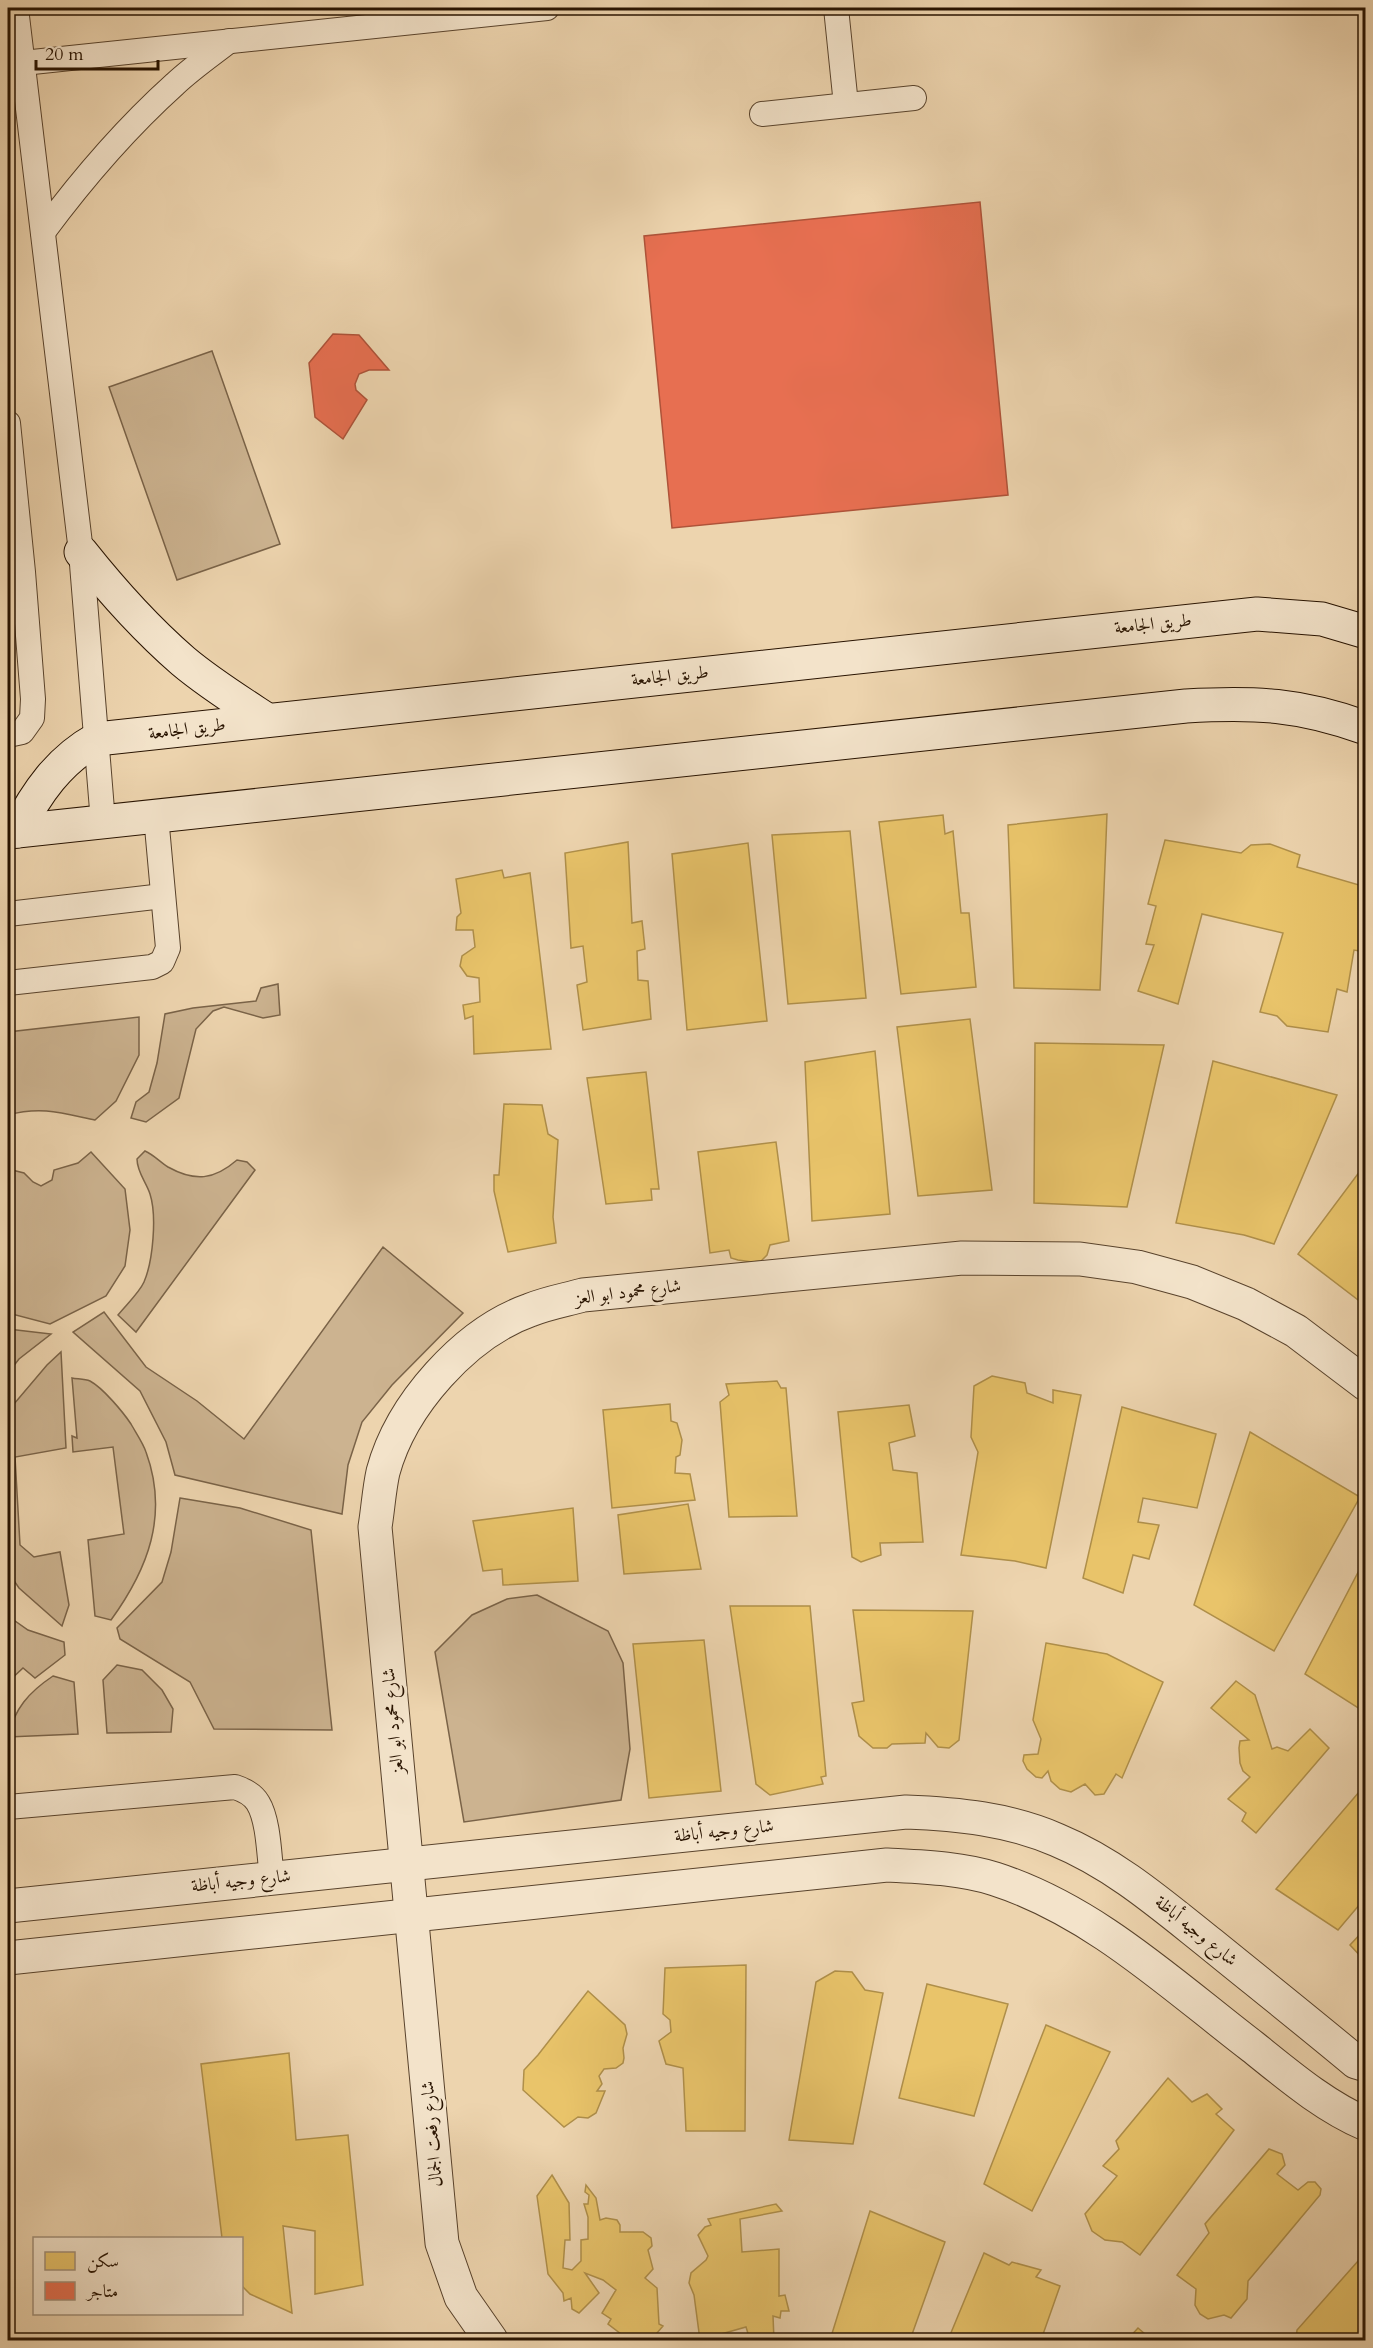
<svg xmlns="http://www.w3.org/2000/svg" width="1373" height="2348" viewBox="0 0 1373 2348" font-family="Cardo,Amiri,serif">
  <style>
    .green { fill: #ccb390; stroke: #7a6348; stroke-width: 1.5 }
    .homes { fill: #e9c46a; stroke: #af8f4a; stroke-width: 1.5 }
    .shops { fill: #e76f51; stroke: #ae5339; stroke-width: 1.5 }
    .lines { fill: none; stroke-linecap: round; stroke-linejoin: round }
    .lane-casing { stroke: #59432c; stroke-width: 26 }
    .street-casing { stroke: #59432c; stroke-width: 35 }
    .secondary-casing { stroke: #281300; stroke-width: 35 }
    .lane { stroke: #f3e3ca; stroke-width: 24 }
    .street { stroke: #f3e3ca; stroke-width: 33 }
    .secondary { stroke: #f3e3ca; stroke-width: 33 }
    .labels { text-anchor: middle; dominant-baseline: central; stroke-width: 6; stroke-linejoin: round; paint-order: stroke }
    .street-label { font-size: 18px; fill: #281300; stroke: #f3e3ca }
  </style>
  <rect width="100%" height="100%" fill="#edd4ae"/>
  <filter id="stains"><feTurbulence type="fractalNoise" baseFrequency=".00333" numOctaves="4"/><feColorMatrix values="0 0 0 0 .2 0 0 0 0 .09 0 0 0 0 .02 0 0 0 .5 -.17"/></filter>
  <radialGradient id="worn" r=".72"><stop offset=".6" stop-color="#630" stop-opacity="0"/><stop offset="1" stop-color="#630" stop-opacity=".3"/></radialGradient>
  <g class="green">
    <path d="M212,351L280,544L177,580L109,387Z"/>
    <path d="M278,984L280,1015L263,1018L224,1007L213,1011L196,1029L179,1098L146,1122L131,1118L136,1102L149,1092L157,1063L165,1014L193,1008L256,1001L261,988Z"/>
    <path d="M139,1017V1055L116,1101L95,1120C62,1113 41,1106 8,1115V1032Z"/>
    <path d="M145,1151C154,1155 160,1162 168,1167C195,1182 214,1180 237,1160L247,1162L255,1170L136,1332L118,1315C126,1305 139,1293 144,1282C153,1261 157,1216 150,1194C146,1182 137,1172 137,1159Z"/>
    <path d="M91,1152L125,1189L130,1230L125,1266L106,1296L50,1324L8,1313V1169L24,1173L33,1182L41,1186L52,1180L54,1170L78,1163Z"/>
    <path d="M383,1247L463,1313L392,1385L362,1422L348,1465L342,1514L175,1475L166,1442L140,1391L73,1332L104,1312L146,1367L197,1401L244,1439Z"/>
    <path d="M8,1329L51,1334L19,1359L8,1373Z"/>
    <path d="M61,1352L66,1448L15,1457L20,1545L34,1557L60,1552L69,1605L62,1626L19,1588L8,1572V1411L47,1365Z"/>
    <path d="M72,1378C77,1379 85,1379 90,1381C103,1388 123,1412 131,1424C136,1433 143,1443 146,1452C169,1515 148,1569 111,1620L95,1616L88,1540L124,1534L113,1447L73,1452L72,1436L77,1438Z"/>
    <path d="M180,1498L240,1508L311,1530L332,1730L214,1729L190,1682L120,1639L117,1628L162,1582L171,1552Z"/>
    <path d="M537,1595L608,1631L623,1663L630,1749L621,1800L464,1822L435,1652L472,1615L507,1599Z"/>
    <path d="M8,1616L28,1630L64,1642L65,1655L35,1678L23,1668L8,1682Z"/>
    <path d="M117,1665L142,1670L162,1690L173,1709L171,1732L107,1733L103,1680Z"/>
    <path d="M53,1676L74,1682L78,1734L8,1737C14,1709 29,1692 53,1676Z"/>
  </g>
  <g class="homes">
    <path d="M1107,814L1100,990L1014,988L1008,825Z"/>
    <path d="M943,815L945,834L953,831L961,913H969L976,987L901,994L879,822Z"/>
    <path d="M850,831L866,998L788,1004L772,835Z"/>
    <path d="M1165,840L1241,853L1251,845L1270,844L1300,855L1297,867L1366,887V952L1354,950L1347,992L1337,989L1328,1032L1287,1026L1277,1016L1260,1012L1283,933L1202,914L1178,1004L1138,991L1154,945L1146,944L1156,906L1148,904Z"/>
    <path d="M628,842L632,923L642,921L645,949L637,951L638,980L648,981L651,1019L583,1030L577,985L587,982L583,946L571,948L565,853Z"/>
    <path d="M748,843L767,1021L687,1030L672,854Z"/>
    <path d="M502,870L504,878L530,873L551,1049L474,1054L473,1016L465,1019L463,1005L480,1002L479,978L467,976L460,966L462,956L475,947L473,930H456L457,917L461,913L456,879Z"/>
    <path d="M970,1019L992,1190L918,1196L897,1027Z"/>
    <path d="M1035,1043L1164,1045L1127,1207L1034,1203Z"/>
    <path d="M875,1051L890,1214L812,1221L805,1062Z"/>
    <path d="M1213,1061L1337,1095L1274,1244L1244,1235L1176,1223Z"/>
    <path d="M646,1072L659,1189H651L652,1200L606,1204L587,1078Z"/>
    <path d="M504,1104L542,1105L548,1134L558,1140L553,1217L556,1243L508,1252L494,1191V1175H499Z"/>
    <path d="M776,1142L789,1241L770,1245L767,1255L761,1261L752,1262L738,1260L731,1258L729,1250L710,1253L698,1152Z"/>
    <path d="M1366,1163V1218L1363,1223L1366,1224V1306L1298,1254Z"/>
    <path d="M992,1376L1025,1383L1027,1393L1053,1403V1390L1081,1395L1046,1568L1015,1561L961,1555L978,1452L971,1437L974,1386Z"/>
    <path d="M777,1381L781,1388H786L797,1516L729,1517L720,1402L729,1395L726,1384Z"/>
    <path d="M670,1404L671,1421L677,1423L682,1440L680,1455L676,1457L675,1473L690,1474L695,1500L612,1508L603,1410Z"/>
    <path d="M909,1405L915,1436L889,1443L893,1470L917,1473L923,1542L880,1543L881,1555L861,1562L852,1557L838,1412Z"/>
    <path d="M1122,1407L1216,1434L1197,1508L1143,1498L1138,1522L1159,1525L1149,1559L1133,1555L1123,1593L1083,1578Z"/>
    <path d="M1250,1432L1360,1497L1274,1651L1194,1605Z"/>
    <path d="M688,1504L701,1569L624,1574L618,1515Z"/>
    <path d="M573,1508L578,1581L503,1585L502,1569L483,1571L473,1521Z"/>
    <path d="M1365,1559L1366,1560V1713L1305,1674Z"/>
    <path d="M730,1606H810L826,1776L821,1777L823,1784L770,1795L756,1784Z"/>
    <path d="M853,1610L973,1611L959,1740L949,1748L938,1747L926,1733L925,1743L892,1744L887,1748H873L859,1736L852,1703L864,1701Z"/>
    <path d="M704,1640L721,1791L649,1798L633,1644Z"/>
    <path d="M1046,1643L1107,1654L1163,1682L1122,1778L1116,1774L1104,1794L1095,1795L1085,1784L1071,1792L1060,1789L1051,1781L1048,1771L1042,1778L1036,1777L1027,1769L1023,1761L1024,1755L1038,1754L1041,1739L1033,1720Z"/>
    <path d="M1236,1681L1255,1695L1272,1749L1277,1747L1288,1751L1310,1729L1329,1748L1256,1833L1242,1821L1246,1813L1228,1799L1250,1777L1243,1771L1240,1763L1239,1748L1240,1741L1249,1740L1211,1708Z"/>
    <path d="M1365,1785L1366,1897L1338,1930L1276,1889Z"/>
    <path d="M1366,1928V1962L1350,1945Z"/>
    <path d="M746,1965L745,2131H686L683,2068L666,2064L659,2041L671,2032L670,2020L663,2014L665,1968Z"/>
    <path d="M835,1971L852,1972L865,1990L883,1993L853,2144L789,2140L816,1982Z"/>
    <path d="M927,1984L1008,2004L974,2116L899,2098Z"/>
    <path d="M588,1991L625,2025L627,2034L623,2048L624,2058L623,2063L616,2068L604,2069L599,2076L602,2084L597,2091H605L596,2113L588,2118L578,2117L564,2127L523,2090L524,2070L538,2055Z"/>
    <path d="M1046,2025L1110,2052L1032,2211L984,2184Z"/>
    <path d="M289,2053L296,2140L348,2135L363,2285L315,2294V2231L283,2226L292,2313L250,2294L242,2286V2238H222L201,2064Z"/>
    <path d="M1168,2078L1192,2102L1207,2094L1222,2109L1216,2114L1234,2130L1140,2255L1122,2242L1105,2240L1092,2231L1085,2214L1117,2176L1103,2166L1119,2149L1116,2141Z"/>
    <path d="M1269,2149L1282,2154L1285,2165L1277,2174L1298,2190L1308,2182H1315L1321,2189L1320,2195L1248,2281L1247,2299L1231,2318L1224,2315L1208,2319L1200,2314L1195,2305L1196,2289L1177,2275L1209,2233L1205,2224Z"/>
    <path d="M552,2175L569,2203L570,2240H565L563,2268L572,2270L581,2261V2240L588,2239V2217L584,2204H588L589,2195L585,2192L586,2185L596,2198L600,2220L606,2218L617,2220L620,2225V2232H643L651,2238L652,2246L648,2250L653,2269L645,2278L657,2288L659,2324L663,2326L651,2340H629L608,2324L611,2319L602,2313L616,2290L603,2280L585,2273L599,2293L579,2313L572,2309L571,2298L564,2301L563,2293L548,2274L537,2196Z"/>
    <path d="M776,2204L782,2211L740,2219L742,2252L779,2249V2296L785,2295L789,2311H781L780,2318L773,2316L774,2340H750L746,2327L700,2340L694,2295L689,2283L691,2273L706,2260L708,2256L698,2235L705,2227L711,2225L708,2219Z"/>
    <path d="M870,2211L945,2242L910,2340H830Z"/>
    <path d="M1366,2252V2340H1296L1297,2330Z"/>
    <path d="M984,2253L1009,2265L1012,2262L1041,2270L1036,2277L1060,2286L1041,2340H948Z"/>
    <path d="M1138,2328L1152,2340H1127Z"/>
  </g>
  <g class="shops">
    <path d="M980,202L1008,495L672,528L644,236Z"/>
    <path d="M333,334L359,335L389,370H369L359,374L355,384L356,390L367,400L343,439L315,417L309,363Z"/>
  </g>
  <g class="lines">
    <g class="lane-casing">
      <g id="lane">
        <path d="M16,8L81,552L103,822"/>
        <path d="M836,8L846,105"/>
        <path d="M23,63L547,8"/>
        <path d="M762,114L914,98"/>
        <path d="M43,232C83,178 125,129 175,84C192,68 211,55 229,41"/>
        <path d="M8,423L23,572L33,699L32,718L22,732L8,735"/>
        <path d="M8,914L163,896"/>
        <path d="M8,983L152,967L162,962L168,948L156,816"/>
        <path d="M8,1807L235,1787C244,1790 253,1794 258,1803C269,1821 269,1857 272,1878"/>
      </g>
    </g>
    <g class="street-casing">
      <g id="street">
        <path d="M8,1906L906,1812C958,1814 1009,1819 1057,1840C1115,1864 1162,1905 1211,1944C1259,1983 1308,2022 1356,2062L1366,2065"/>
        <path d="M8,1958L887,1865C923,1867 960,1868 995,1879C1094,1911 1172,1985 1253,2047C1288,2075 1324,2106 1366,2124"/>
        <path d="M491,2340L461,2297L442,2243L375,1527C378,1509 379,1490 383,1472C401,1405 465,1333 530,1310C547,1303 565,1300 583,1295L962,1258L1080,1259L1137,1267L1192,1282L1246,1304L1296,1331L1366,1384"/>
      </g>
    </g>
    <g class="secondary-casing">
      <g id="secondary">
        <path d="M81,552C112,591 145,628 183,661C209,683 238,701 267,720"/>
        <path d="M17,831C36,793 59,760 97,739L1257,614L1322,619L1366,632"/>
        <path d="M8,832L1186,706C1255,702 1300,704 1366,728"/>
      </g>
    </g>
    <use href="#lane" class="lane"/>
    <use href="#street" class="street"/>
    <use href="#secondary" class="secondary"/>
  </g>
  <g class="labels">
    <g class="street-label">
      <text transform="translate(1153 624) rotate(-6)">طريق الجامعة</text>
      <text transform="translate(670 676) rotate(-6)">طريق الجامعة</text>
      <text transform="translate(187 729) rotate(-7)">طريق الجامعة</text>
      <text transform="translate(628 1292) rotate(-7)">شارع محمود ابو العز</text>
      <text transform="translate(393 1721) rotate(-95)">شارع محمود ابو العز</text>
      <text transform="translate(724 1831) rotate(-6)">شارع وجيه أباظة</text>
      <text transform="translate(241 1881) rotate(-6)">شارع وجيه أباظة</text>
      <text transform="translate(1196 1931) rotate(39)">شارع وجيه أباظة</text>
      <text transform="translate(432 2134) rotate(-95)">شارع رفعت الجمال</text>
    </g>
  </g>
  <rect width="1373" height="2348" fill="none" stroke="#edd4ae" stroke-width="30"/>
  <rect x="9" y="9" width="1355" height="2330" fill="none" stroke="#281300" stroke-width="3"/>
  <rect x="15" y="15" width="1343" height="2318" fill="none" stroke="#281300" stroke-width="1.5"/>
  <rect x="33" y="2237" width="210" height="78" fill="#f3e3ca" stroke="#a29079" stroke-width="1.5"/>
  <rect x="45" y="2252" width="30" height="18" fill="#e9c46a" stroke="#a29079" stroke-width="1.5"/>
  <text x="87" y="2267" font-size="18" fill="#281300">سكن</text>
  <rect x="45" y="2282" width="30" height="18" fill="#e76f51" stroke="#a29079" stroke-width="1.5"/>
  <text x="87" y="2297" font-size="18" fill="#281300">متاجر</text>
  <path d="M36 60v9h122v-9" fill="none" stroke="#281300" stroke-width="3"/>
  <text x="45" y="60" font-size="18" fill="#281300" stroke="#f3e3ca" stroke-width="4.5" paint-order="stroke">20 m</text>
  <rect width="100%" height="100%" filter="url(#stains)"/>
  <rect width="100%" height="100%" fill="url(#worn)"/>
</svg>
